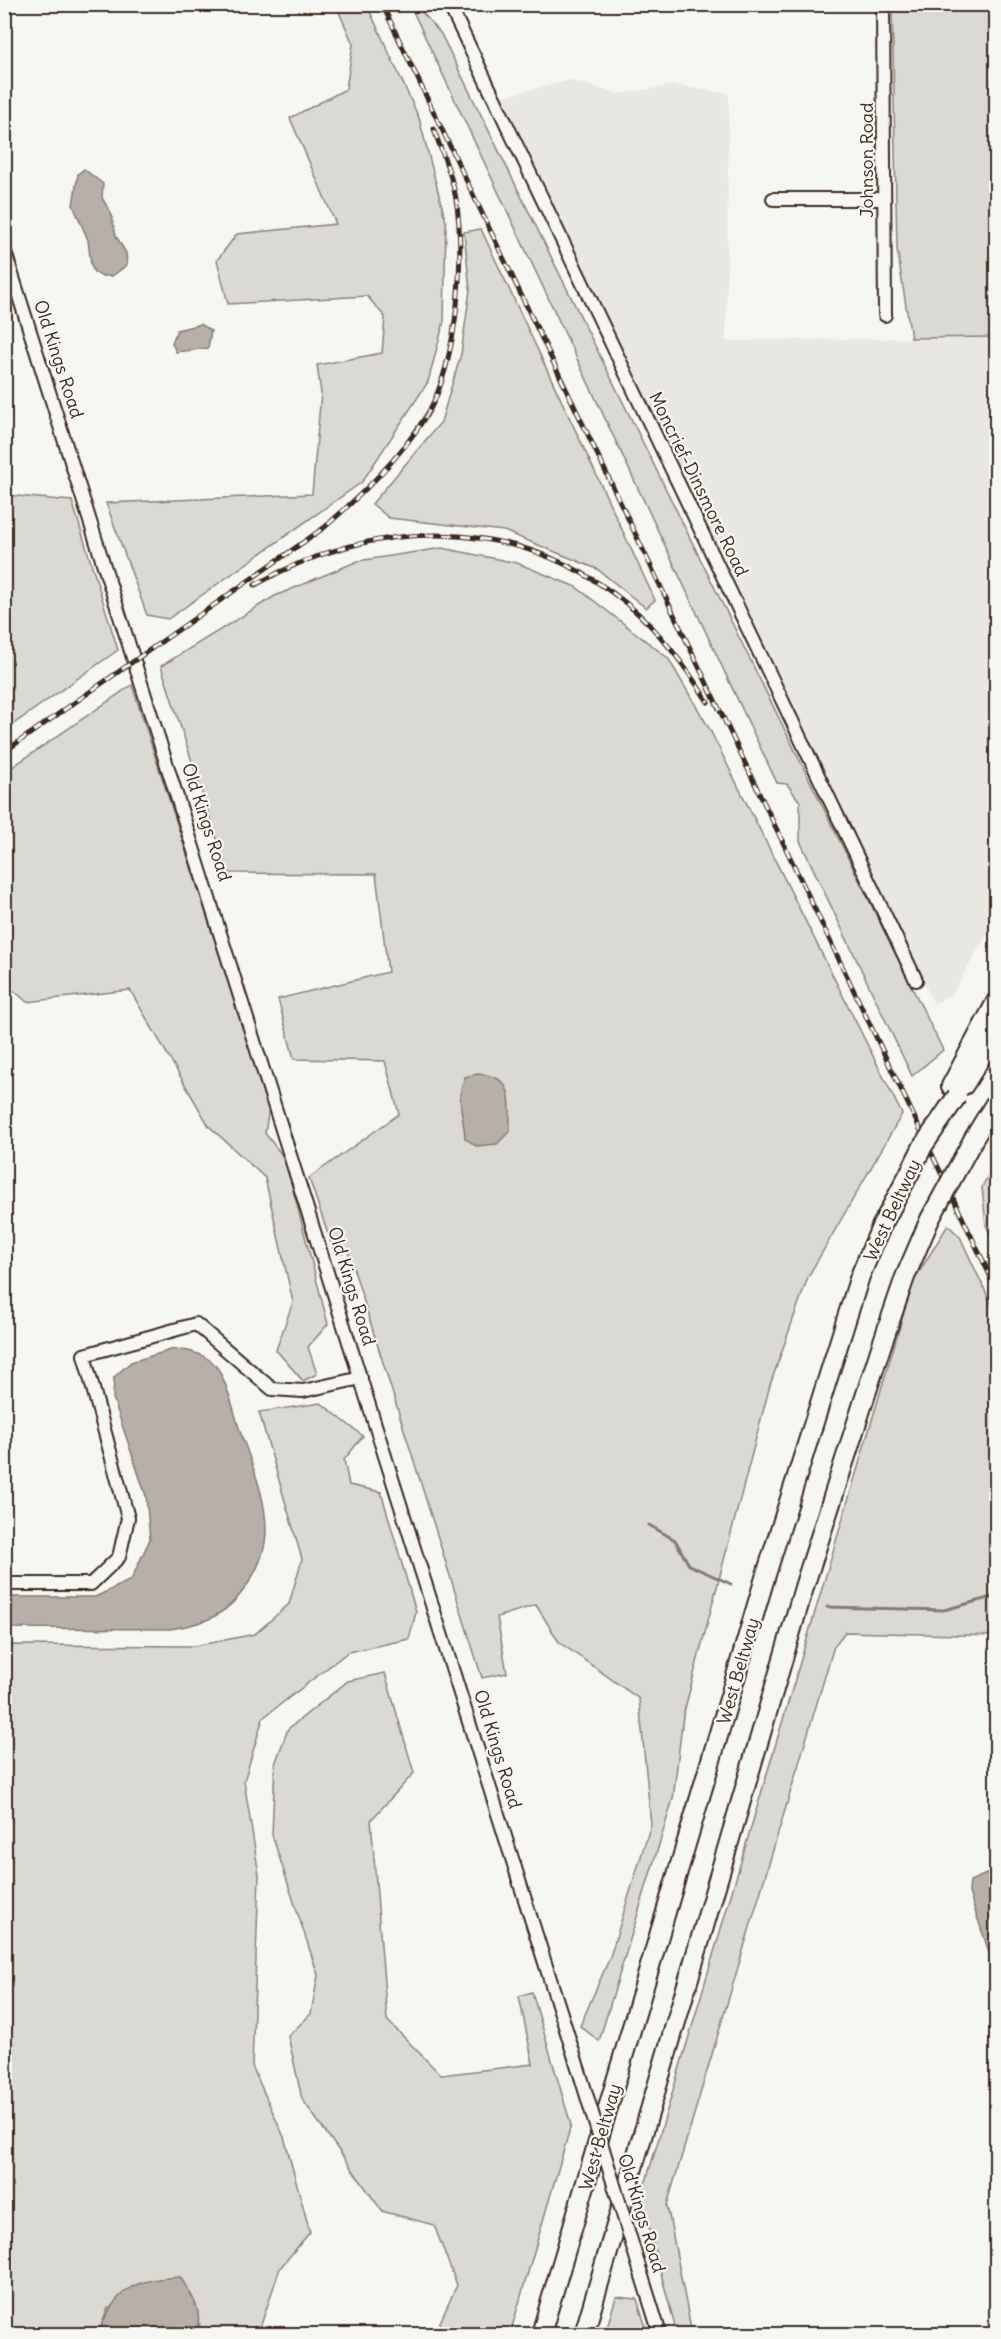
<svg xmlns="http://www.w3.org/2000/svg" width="1001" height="2339" viewBox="0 0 1001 2339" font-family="Delius,sans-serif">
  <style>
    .built { fill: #e8e7e2 }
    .green { fill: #dad9d3; stroke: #8a8278; stroke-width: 1.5 }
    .water { fill: #b6b0a9; stroke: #857a71; stroke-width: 1.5 }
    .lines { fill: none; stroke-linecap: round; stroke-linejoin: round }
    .stream { stroke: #857a71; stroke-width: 3 }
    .minor-casing { stroke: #3b2a1e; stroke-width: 16 }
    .highway-casing { stroke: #3b2a1e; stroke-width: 22 }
    .minor { stroke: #f6f6f2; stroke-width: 12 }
    .highway { stroke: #f6f6f2; stroke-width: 18 }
    .rail-casing { stroke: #3b2a1e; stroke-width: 5 }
    .rail { stroke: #f6f6f2; stroke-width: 3; stroke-dasharray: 9; stroke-linecap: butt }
    .minor-bridge-casing { stroke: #3b2a1e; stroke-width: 16; stroke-linecap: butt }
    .highway-bridge-casing { stroke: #3b2a1e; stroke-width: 22; stroke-linecap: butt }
    .minor-bridge { stroke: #f6f6f2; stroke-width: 12 }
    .highway-bridge { stroke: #f6f6f2; stroke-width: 18 }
    .labels { text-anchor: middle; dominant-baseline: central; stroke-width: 4.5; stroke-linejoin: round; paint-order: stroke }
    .street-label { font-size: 18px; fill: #3b2a1e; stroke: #f6f6f2 }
  </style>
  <rect width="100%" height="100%" fill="#f6f6f2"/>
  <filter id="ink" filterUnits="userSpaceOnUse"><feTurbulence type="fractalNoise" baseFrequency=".0167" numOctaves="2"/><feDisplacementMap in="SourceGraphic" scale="12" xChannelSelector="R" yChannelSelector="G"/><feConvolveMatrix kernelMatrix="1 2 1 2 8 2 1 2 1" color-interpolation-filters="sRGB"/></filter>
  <g filter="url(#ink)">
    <path class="built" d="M571,80L619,94L675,85L729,94L726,341L996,337V918L953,993L934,1004L500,97Z"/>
    <g class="green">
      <path d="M336,5H367L419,118L446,222L444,321L428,382L362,482L168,619L147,615L106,503L312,494L321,393L317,365L382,353L385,317L367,296L228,304L217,260L237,234L336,224L290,118L346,89L353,44Z"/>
      <path d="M410,5H416L441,34L943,1050L912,1076L800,841V802L787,784L777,783Z"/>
      <path d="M892,5H996V337L911,338L897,249Z"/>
      <path d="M481,229L655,600L646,608L597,569L504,531L389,518L372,504L441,422L461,354L470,290L464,232Z"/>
      <path d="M5,495L72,501L118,650L5,730Z"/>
      <path d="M442,548L517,563L576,587L668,658L709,728L902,1114L808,1277L770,1385L683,1716L673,1799L599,2041L580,2026L610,1957L651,1824L639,1699L559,1642L536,1605L497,1617L507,1673L482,1678L348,1251L335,1255L309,1178L399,1114L385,1061L294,1059L278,999L388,972L376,874L228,873L161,666L275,596L358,561Z"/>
      <path d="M132,685L269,1108L265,1133L285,1159L328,1324L308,1347L317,1374L303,1381L276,1350L293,1302L265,1178L209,1126L130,990L27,1002L5,983V772Z"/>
      <path d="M996,1131V1247L986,1225L982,1187L996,1161L991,1142Z"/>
      <path d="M948,1225L960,1237L996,1314V1636L845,1632L834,1646L667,2205L692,2334H677L641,2198L913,1282Z"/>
      <path d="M321,1403L363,1436L344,1460L349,1485L381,1492L416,1612L409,1639L348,1652L263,1718L244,1781L259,1875L252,2066L284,2137L310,2232L280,2268L258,2334H195L200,2324L108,2308L98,2334H5V1645L195,1646L255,1634L289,1604L302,1559L259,1412Z"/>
      <path d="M385,1673L414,1773L371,1820L387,2020L441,2075L533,2064L519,1996L532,1992L571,2125L510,2334H439L437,2329L457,2285L434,2225L382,2211L302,2099L288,2036L311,2014L318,1975L272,1835L275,1764L288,1729L348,1681Z"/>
      <path d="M616,2297L637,2299L648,2334H605Z"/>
    </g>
    <g class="water">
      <path d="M84,169L103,184L102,198L111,213L116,236L126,253L127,265L112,276H102L94,272L91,265L88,240L73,205L78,174Z"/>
      <path d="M201,324L211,331L208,348L176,352L172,343L177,330Z"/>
      <path d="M477,1074C516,1076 509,1099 510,1131L497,1144L476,1146L465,1138C464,1116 455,1098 465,1077Z"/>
      <path d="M174,1349C189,1350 210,1355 218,1369C229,1387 234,1413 241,1434C252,1465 266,1497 266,1530C266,1564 240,1605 209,1619C197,1624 183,1627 170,1629L5,1628V1597H95L131,1580L150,1539L146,1496L113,1398L114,1377L131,1362Z"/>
      <path d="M996,1870V1962L991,1958L969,1893L970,1881Z"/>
      <path d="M180,2277C192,2295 205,2313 195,2334H98C116,2289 131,2280 180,2277Z"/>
    </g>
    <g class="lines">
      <g class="stream">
        <path d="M649,1525L675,1540L689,1565L731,1584"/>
        <path d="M827,1607L944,1610L996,1596"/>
      </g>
      <g class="minor-casing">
        <g id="minor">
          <path d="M449,4L916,980"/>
          <path d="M883,4L885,315"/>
          <path d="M773,199H884"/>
          <path d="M4,249C199,858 393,1467 581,2077"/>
          <path d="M4,1584H91L119,1557L128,1518L84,1355L196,1324L272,1389L303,1391L361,1378"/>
          <path d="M640,2270L660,2334"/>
        </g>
      </g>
      <g class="highway-casing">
        <g id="highway">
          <path d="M964,1085L996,1033"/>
          <path d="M951,1086L996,1002"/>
          <path d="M974,1138L996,1102"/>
          <path d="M541,2334L764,1581L860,1276L881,1227L910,1172"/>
          <path d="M584,2334L805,1584L882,1344L905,1277L930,1219"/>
        </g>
      </g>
      <use href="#minor" class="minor"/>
      <use href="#highway" class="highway"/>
      <g class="rail-casing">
        <g id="rail">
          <path d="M382,4L996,1288"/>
          <path d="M255,585C374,517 517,514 627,604C660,631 685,666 708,702"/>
          <path d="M4,752L325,527C363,493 399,459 426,416C458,367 468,242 453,185C448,166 440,148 434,129"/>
        </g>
      </g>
      <use href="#rail" class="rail"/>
      <g class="minor-bridge-casing">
        <path id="minor-bridge" d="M581,2077L640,2270"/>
      </g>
      <g class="highway-bridge-casing">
        <g id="highway-bridge">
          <path d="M910,1172L923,1146L957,1096"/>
          <path d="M930,1219L974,1138"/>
        </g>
      </g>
      <use href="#minor-bridge" class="minor-bridge"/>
      <use href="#highway-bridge" class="highway-bridge"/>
    </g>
  </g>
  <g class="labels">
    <g class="street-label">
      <text transform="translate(866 160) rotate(-90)">Johnson Road</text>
      <text transform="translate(59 359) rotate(72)">Old Kings Road</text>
      <text transform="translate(699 484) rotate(64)">Moncrief-Dinsmore Road</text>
      <text transform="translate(207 822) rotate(72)">Old Kings Road</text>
      <text transform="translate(892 1210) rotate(-65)">West Beltway</text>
      <text transform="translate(352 1286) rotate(73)">Old Kings Road</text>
      <text transform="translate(738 1671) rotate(-74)">West Beltway</text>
      <text transform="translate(498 1749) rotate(73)">Old Kings Road</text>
      <text transform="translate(600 2137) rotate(-74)">West Beltway</text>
      <text transform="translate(642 2213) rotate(73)">Old Kings Road</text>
    </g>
  </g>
  <rect width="1001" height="2339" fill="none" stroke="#f6f6f2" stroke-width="24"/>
  <rect x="12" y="12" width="977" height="2315" fill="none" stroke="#3b2a1e" stroke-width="2" filter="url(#ink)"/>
</svg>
